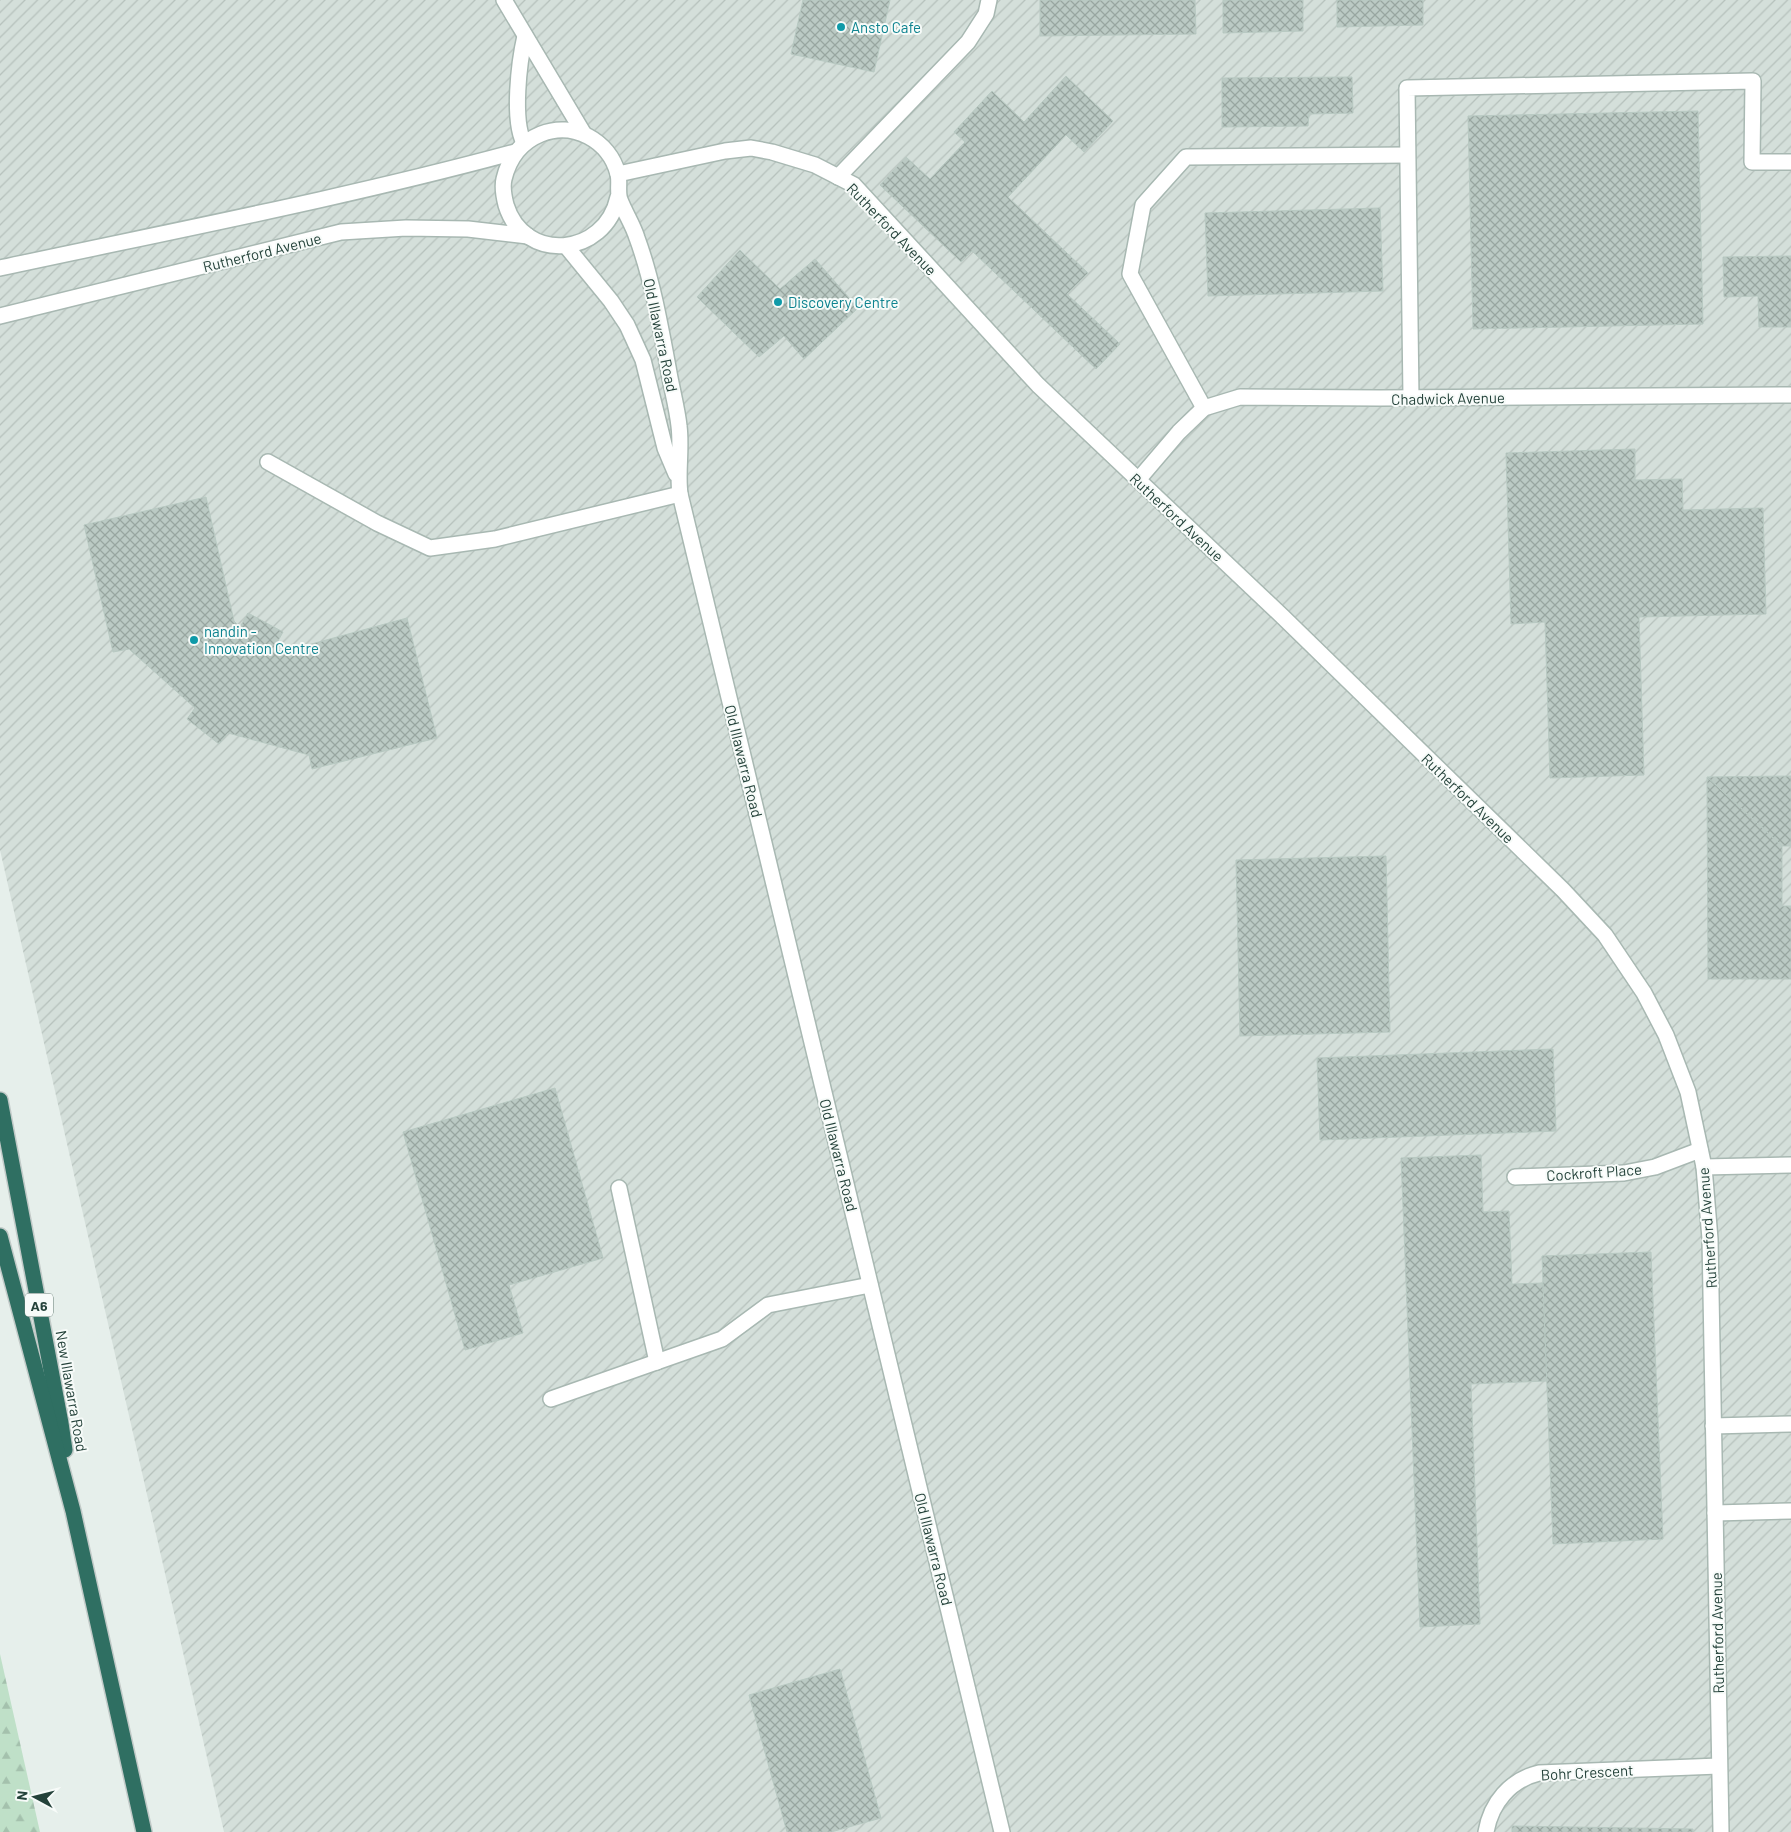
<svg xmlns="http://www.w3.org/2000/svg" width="1791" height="1832" viewBox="0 0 1791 1832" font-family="Barlow,sans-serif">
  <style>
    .industrial { fill: url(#industrial-furrows) }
    .forest { fill: url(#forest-firs) }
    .building { fill: url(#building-cross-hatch); stroke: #b8c9c2 }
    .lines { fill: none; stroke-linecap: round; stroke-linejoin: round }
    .lane-casing { stroke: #a8b8b2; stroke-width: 18 }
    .street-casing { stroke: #a8b8b2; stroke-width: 18 }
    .highway-casing { stroke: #c2cac8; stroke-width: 18 }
    .lane { stroke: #fff; stroke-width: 15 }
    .street { stroke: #fff; stroke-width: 15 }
    .highway { stroke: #2f6f62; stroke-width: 15 }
    .culture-dot { fill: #0f9aa8; stroke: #f7fbf9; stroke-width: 2 }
    .labels { text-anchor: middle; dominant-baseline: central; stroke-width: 4; stroke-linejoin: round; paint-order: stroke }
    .shield { fill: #f7fbf9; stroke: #637a73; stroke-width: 1 }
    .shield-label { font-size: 14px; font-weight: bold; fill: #24423a }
    .culture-label { font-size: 15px; fill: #0d838f; stroke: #f7fbf9; text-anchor: start }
    .street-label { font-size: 15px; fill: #24423a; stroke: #f7fbf9 }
  </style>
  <defs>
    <pattern id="industrial-furrows" width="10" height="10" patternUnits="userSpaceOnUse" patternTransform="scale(1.25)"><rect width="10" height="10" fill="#d4dfda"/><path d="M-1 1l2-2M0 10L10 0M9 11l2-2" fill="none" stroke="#b6c1bc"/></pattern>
    <pattern id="forest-firs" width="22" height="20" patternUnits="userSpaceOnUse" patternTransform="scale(1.25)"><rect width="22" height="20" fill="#bfe0c8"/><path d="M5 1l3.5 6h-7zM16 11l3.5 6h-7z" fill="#a4c1ad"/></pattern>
    <pattern id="building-cross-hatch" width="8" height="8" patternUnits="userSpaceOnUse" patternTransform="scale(1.25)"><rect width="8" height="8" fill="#bbcac4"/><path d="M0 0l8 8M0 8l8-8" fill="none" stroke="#98a6a0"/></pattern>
  </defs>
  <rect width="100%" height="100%" fill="#e6efeb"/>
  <path class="industrial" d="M0,0H1791V1832H224L0,850Z"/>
  <path class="forest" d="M0,1654L40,1832H0Z"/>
  <g class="building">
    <path d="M803,0H890L874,72L791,54Z"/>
    <path d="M1040,0H1195L1196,34L1040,36Z"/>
    <path d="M1223,0H1303V31L1223,33Z"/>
    <path d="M1337,0H1423V25L1337,27Z"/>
    <path d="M1066,76L1113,121L1084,152L1066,135L1008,197L1088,273L1067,294L1120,344L1096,369L972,251L961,262L880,185L906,157L930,179L965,142L954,132L992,91L1024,122Z"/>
    <path d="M1352,77L1353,113L1309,114L1308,126L1222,127V78Z"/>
    <path d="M1698,111L1703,324L1473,329L1468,116Z"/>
    <path d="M1380,208L1383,291L1208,296L1205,213Z"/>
    <path d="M740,250L780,289L815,259L858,308L804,359L784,336L759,357L697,297Z"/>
    <path d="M1791,256V327H1759L1758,296L1724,297L1723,257Z"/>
    <path d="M1635,449V480L1682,479L1683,510L1763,508L1766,614L1639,617L1644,775L1550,778L1545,622L1511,624L1506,453Z"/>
    <path d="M206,497L234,621L240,627L248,613L283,632L274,648L282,652L407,618L437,738L312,769L309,755L228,733L219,744L187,719L195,708L129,649L113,652L84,525Z"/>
    <path d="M1791,776V846H1782L1707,777Z"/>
    <path d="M1707,777L1782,846V906H1791V979H1708Z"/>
    <path d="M1386,856L1390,1032L1240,1036L1236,860Z"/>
    <path d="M1553,1049L1556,1131L1320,1140L1317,1058Z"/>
    <path d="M555,1088L603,1258L509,1285L523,1333L465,1350L403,1132Z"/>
    <path d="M1481,1155L1483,1212L1509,1211L1512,1284L1543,1283L1547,1381L1471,1384L1480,1624L1420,1627L1401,1158Z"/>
    <path d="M1651,1252L1663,1539L1553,1544L1542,1256Z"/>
    <path d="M840,1669L881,1818L831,1832H787L749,1695Z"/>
    <path d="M1512,1826L1693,1829V1832H1512Z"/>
  </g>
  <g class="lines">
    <g class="lane-casing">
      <g id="lane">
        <path d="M504,0L584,134"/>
        <path d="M524,143C512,120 519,62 525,36"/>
        <path d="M618,174L725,151L751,148L772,152L815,165L854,185L1038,385L1283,617L1563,890L1605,935L1644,993L1666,1035L1688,1092L1704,1167L1710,1239L1721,1832"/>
        <path d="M838,177L968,42L986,14L989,0"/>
        <path d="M618,197C605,257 524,264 506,205C504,197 502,187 504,179C509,158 521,142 541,134C573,121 609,140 618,174C620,182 617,192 620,200C625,213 633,225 637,238C652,279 660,324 668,367C671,386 677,407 679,426C682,449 677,472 680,494L1002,1832"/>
        <path d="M566,246L611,301L627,325L643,360L665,448L676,474"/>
        <path d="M1411,398L1407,88L1753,81L1752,162H1791"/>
        <path d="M1204,408L1130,274L1143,205L1186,157L1407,155"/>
        <path d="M268,462L377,523L430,548L495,539L680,494"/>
        <path d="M1138,480L1179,432L1204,408L1240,397L1380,398L1791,395"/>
        <path d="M1704,1167L1791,1165"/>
        <path d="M1515,1177L1624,1173L1655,1167L1700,1150"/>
        <path d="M619,1188L657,1362"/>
        <path d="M551,1399L722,1339L768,1305L870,1285"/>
        <path d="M1713,1426L1791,1424"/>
        <path d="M1715,1513L1791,1511"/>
        <path d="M1486,1832C1491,1803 1510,1780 1539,1773L1719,1766"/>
      </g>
    </g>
    <g class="street-casing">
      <g id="street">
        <path d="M0,268C172,231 345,198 515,152"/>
        <path d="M0,316L341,232L406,228L468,229L528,236"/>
      </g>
    </g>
    <g class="highway-casing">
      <g id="highway">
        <path d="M0,1100L61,1423L65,1450"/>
        <path d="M0,1236L73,1511L144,1832"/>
      </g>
    </g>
    <use href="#lane" class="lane"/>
    <use href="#street" class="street"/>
    <use href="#highway" class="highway"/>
  </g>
  <g class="culture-dot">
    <circle cx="841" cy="27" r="5"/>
    <circle cx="778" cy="302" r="5"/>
    <circle cx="194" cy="640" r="5"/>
  </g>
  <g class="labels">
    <rect class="shield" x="25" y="1293.5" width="28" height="23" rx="4"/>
    <g class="shield-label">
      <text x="39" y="1305">A6</text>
    </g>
    <g class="culture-label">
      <text x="851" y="27">Ansto Cafe</text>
      <text x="788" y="302">Discovery Centre</text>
      <text x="204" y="631">nandin -<tspan x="204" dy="17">Innovation Centre</tspan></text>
    </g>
    <g class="street-label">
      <text transform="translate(892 229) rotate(46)">Rutherford Avenue</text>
      <text transform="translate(262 252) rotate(-14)">Rutherford Avenue</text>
      <text transform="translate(661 335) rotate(78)">Old Illawarra Road</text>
      <text transform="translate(1448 398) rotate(-1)">Chadwick Avenue</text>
      <text transform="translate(1177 517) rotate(43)">Rutherford Avenue</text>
      <text transform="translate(744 761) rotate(76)">Old Illawarra Road</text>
      <text transform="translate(1468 798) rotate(44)">Rutherford Avenue</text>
      <text transform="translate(839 1155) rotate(76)">Old Illawarra Road</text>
      <text transform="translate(1594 1172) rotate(-4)">Cockroft Place</text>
      <text transform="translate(1707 1228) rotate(-94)">Rutherford Avenue</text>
      <text transform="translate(72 1391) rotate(80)">New Illawarra Road</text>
      <text transform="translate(934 1549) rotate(76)">Old Illawarra Road</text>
      <text transform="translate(1717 1633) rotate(-91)">Rutherford Avenue</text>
      <text transform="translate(1587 1772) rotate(-3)">Bohr Crescent</text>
    </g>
  </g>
  <g transform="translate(35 1797) rotate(277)" stroke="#f7fbf9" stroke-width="4" paint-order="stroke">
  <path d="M0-4L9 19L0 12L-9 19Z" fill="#24423a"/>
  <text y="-8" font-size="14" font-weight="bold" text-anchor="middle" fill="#24423a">N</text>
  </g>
</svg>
